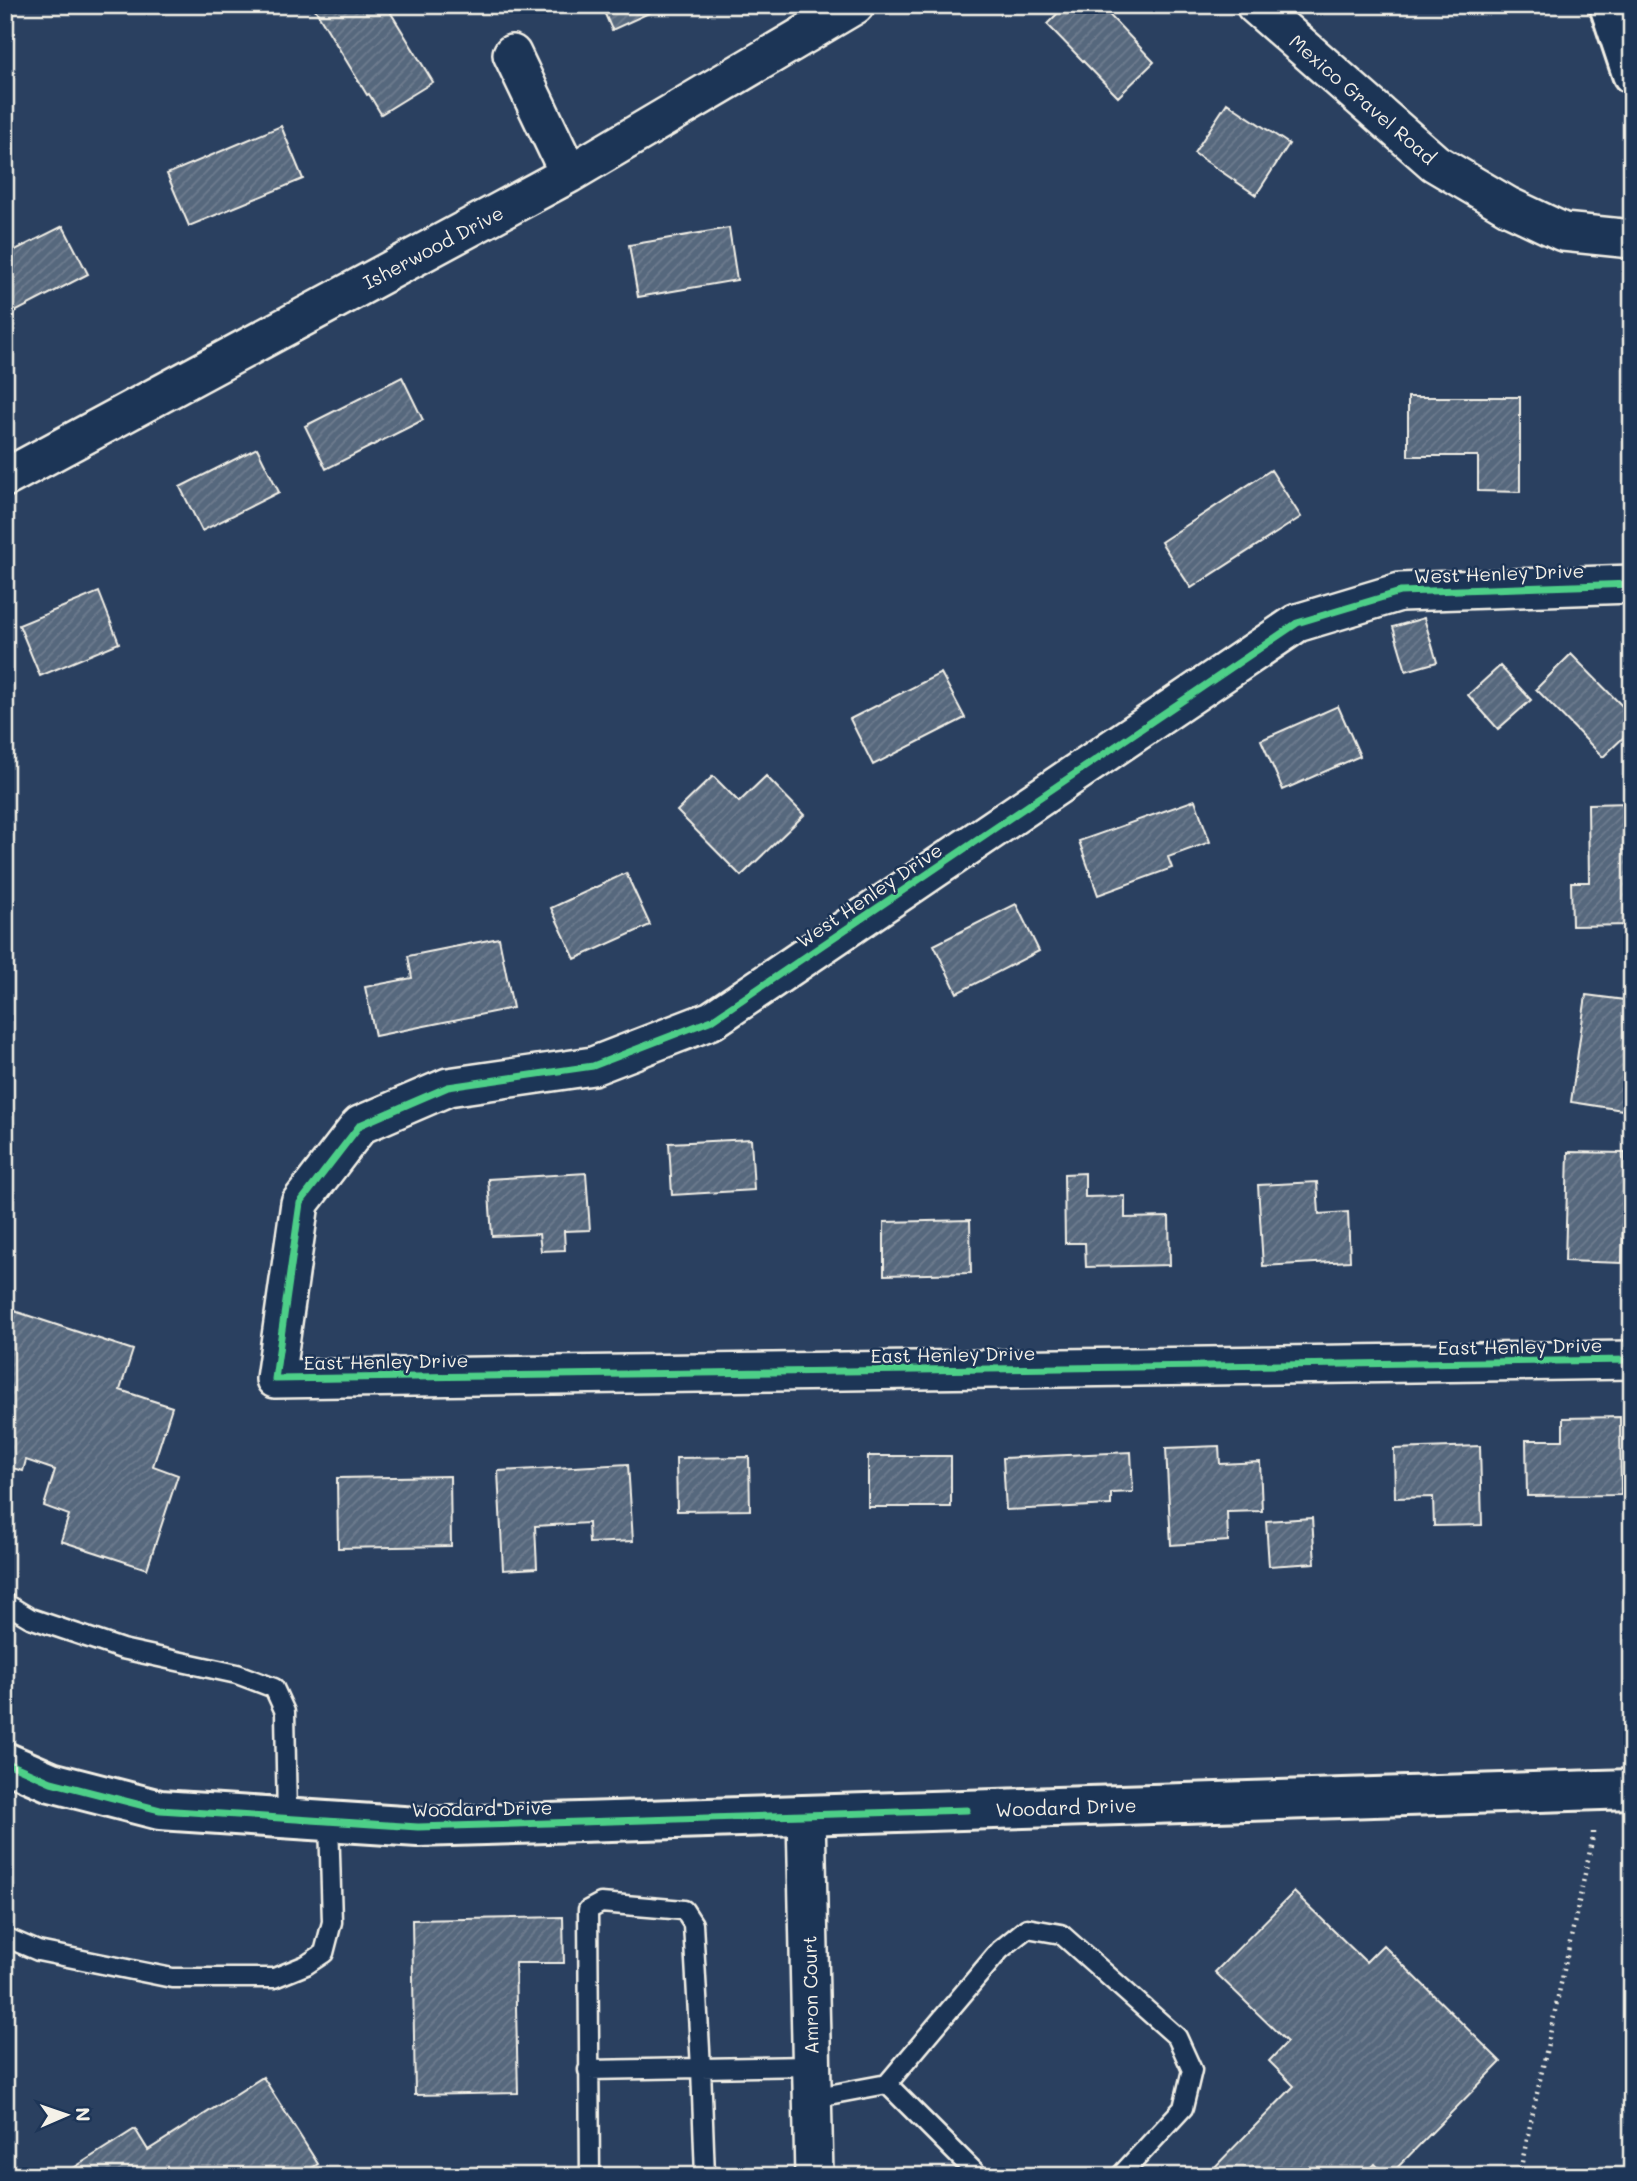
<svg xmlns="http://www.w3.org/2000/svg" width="1637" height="2181" viewBox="0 0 1637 2181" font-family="Mali,sans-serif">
  <defs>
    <pattern id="building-hatch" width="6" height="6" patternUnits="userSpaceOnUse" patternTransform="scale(1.75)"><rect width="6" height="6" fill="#56677d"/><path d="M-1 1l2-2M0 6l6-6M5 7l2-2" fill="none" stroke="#6f7d8f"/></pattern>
  </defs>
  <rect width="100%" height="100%" fill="#2a4060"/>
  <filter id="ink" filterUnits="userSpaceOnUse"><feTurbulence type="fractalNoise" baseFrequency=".0143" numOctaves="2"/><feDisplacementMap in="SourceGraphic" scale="14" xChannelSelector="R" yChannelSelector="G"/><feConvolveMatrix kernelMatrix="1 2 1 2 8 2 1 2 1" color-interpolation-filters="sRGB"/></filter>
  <g filter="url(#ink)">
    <path fill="url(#building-hatch)" stroke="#f4f1e8" stroke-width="2" d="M321,5H386L433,82L381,114L369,94L367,95L315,9Z
      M601,5H661L662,7L612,30Z
      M1066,5H1100L1154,62L1118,97L1047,24Z
      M1227,103L1289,144L1256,195L1194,153Z
      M281,126L303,179L189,226L167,174Z
      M63,226L88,274L13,313L5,298V255Z
      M729,228L737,280L638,297L629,245Z
      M402,377L423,420L326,469L305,426Z
      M1408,397H1520V492L1478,491V456H1408Z
      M257,448L279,492L202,531L180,487Z
      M1271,470L1301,517L1191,588L1161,542Z
      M99,592L119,643L40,676L19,625Z
      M1424,618L1437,662L1406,671L1393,627Z
      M1571,654L1632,716V729L1603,757L1536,689Z
      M1500,666L1531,700L1498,729L1468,695Z
      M941,673L965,718L873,765L850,719Z
      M1338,706L1360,756L1283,790L1261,740Z
      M713,776L739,802L766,776L804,815L741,876L677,811Z
      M1195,800L1210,842L1168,857L1172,868L1098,895L1079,841Z
      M1632,803V925L1572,926L1571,882H1589L1588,804Z
      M626,873L650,925L575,959L551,908Z
      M1016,904L1039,951L957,993L934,945Z
      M499,938L513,1008L375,1036L365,987L412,978L408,956Z
      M1586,995L1632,1001V1049L1623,1110L1571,1102Z
      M751,1139L754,1190L672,1195L669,1143Z
      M1568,1152L1625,1153L1622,1263L1565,1261Z
      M586,1173L590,1230L564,1231L565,1250L541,1251L539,1234L492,1236L488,1179Z
      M1085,1173V1197L1125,1196V1218L1169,1217L1170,1265L1086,1267L1085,1243H1065L1064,1174Z
      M1317,1182L1319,1214L1348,1212L1350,1261L1263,1266L1258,1185Z
      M970,1220L971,1273L884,1275V1222Z
      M5,1308L133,1350L120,1390L172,1407L153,1466L178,1475L147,1569L61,1541L69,1515L44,1506L55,1470L26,1460L23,1471L5,1466Z
      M1620,1417L1621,1495L1527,1496L1526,1440H1563V1418Z
      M1219,1446L1220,1464L1260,1462L1262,1511L1227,1512L1228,1541L1171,1545L1166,1448Z
      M1480,1446L1482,1525L1434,1526L1433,1497L1395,1498L1394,1449Z
      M1131,1452L1133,1492L1111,1493V1505L1006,1510L1003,1458Z
      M868,1456H951V1507H868Z
      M749,1457L750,1510L677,1511L676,1458Z
      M628,1464L633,1541L589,1543L588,1523L535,1526L537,1568L503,1570L498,1471Z
      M450,1476L451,1546L338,1548L337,1478Z
      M1312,1518L1315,1563L1269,1566L1266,1521Z
      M1294,1892L1366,1962L1383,1945L1501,2062L1389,2176H1386L1375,2164L1363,2176H1206L1294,2086L1269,2061L1287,2042L1215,1972Z
      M563,1917L564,1963H515L518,2093L415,2095L412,1920Z
      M263,2077L318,2164L299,2176H61L135,2129L148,2150Z"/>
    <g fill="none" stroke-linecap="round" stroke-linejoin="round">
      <defs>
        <path id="lane" d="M5,1603L30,1618L122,1649L237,1674L274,1688L285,1712L287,1818
          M5,1937L38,1951L172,1978H274L306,1965L324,1953L332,1922L329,1821
          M588,2070L701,2068L693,1924L684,1910L601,1903L588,1910L590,2176
          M887,2084L1000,1950L1027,1928L1061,1934L1177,2037L1192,2070L1183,2108L1120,2176
          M812,2098L887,2084L979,2176
          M705,2176L701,2068L811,2066"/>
        <path id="street" d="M1255,5L1435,163L1508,206L1563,232L1632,239
          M512,54L569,174
          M5,478L569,174L855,5
          M1632,584L1400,592L1297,623L712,1020L593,1066L448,1087L360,1125L300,1203L275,1379L1632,1360
          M806,1815L814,2176"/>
        <path id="secondary" d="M1609,5L1632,74
          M5,1762L51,1782L160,1810L418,1827L1632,1789"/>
      </defs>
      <use href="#lane" stroke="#f4f1e8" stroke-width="23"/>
      <use href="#street" stroke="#f4f1e8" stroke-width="42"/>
      <use href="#secondary" stroke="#f4f1e8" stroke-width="44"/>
      <path stroke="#f4f1e8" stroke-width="4.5" stroke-dasharray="2 5" stroke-linecap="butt" d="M1519,2176L1593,1837V1828"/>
      <use href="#lane" stroke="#1d3557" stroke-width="18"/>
      <use href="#street" stroke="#1d3557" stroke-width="37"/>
      <use href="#secondary" stroke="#1d3557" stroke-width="38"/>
      <defs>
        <path id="cycleway" d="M1632,584L1400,592L1297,623L712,1020L593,1066L448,1087L360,1125L300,1203L275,1379L1632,1360
          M5,1762L51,1782L160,1810L418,1827L967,1810"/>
      </defs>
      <use href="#cycleway" stroke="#1d3557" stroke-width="11"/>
      <use href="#cycleway" stroke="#4dcf88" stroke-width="7"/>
    </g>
  </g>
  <g text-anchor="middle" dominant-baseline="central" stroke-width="5" stroke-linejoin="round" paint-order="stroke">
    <g font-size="19" fill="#f4f1e8" stroke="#1d3557">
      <text transform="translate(1363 99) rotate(41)">Mexico Gravel Road</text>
      <text transform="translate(433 247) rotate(-28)">Isherwood Drive</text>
      <text transform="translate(1499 573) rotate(-2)">West Henley Drive</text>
      <text transform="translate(869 895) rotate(-34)">West Henley Drive</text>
      <text transform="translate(1520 1346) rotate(-1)">East Henley Drive</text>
      <text transform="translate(953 1354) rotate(-1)">East Henley Drive</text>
      <text transform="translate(386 1361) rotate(-1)">East Henley Drive</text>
      <text transform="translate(1066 1807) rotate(-2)">Woodard Drive</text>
      <text transform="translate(482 1808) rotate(-1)">Woodard Drive</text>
      <text transform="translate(810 1995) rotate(-91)">Amron Court</text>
    </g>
  </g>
  <rect width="1637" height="2181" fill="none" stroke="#1d3557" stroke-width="28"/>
  <rect x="14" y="14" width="1609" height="2153" fill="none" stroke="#f4f1e8" stroke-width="2.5" filter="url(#ink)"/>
  <g transform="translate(66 2115) rotate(88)" stroke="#1d3557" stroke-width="5" paint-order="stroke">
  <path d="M0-5L12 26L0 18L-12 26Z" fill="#f4f1e8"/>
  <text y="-10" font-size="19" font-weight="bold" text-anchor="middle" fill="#f4f1e8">N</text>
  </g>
</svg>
